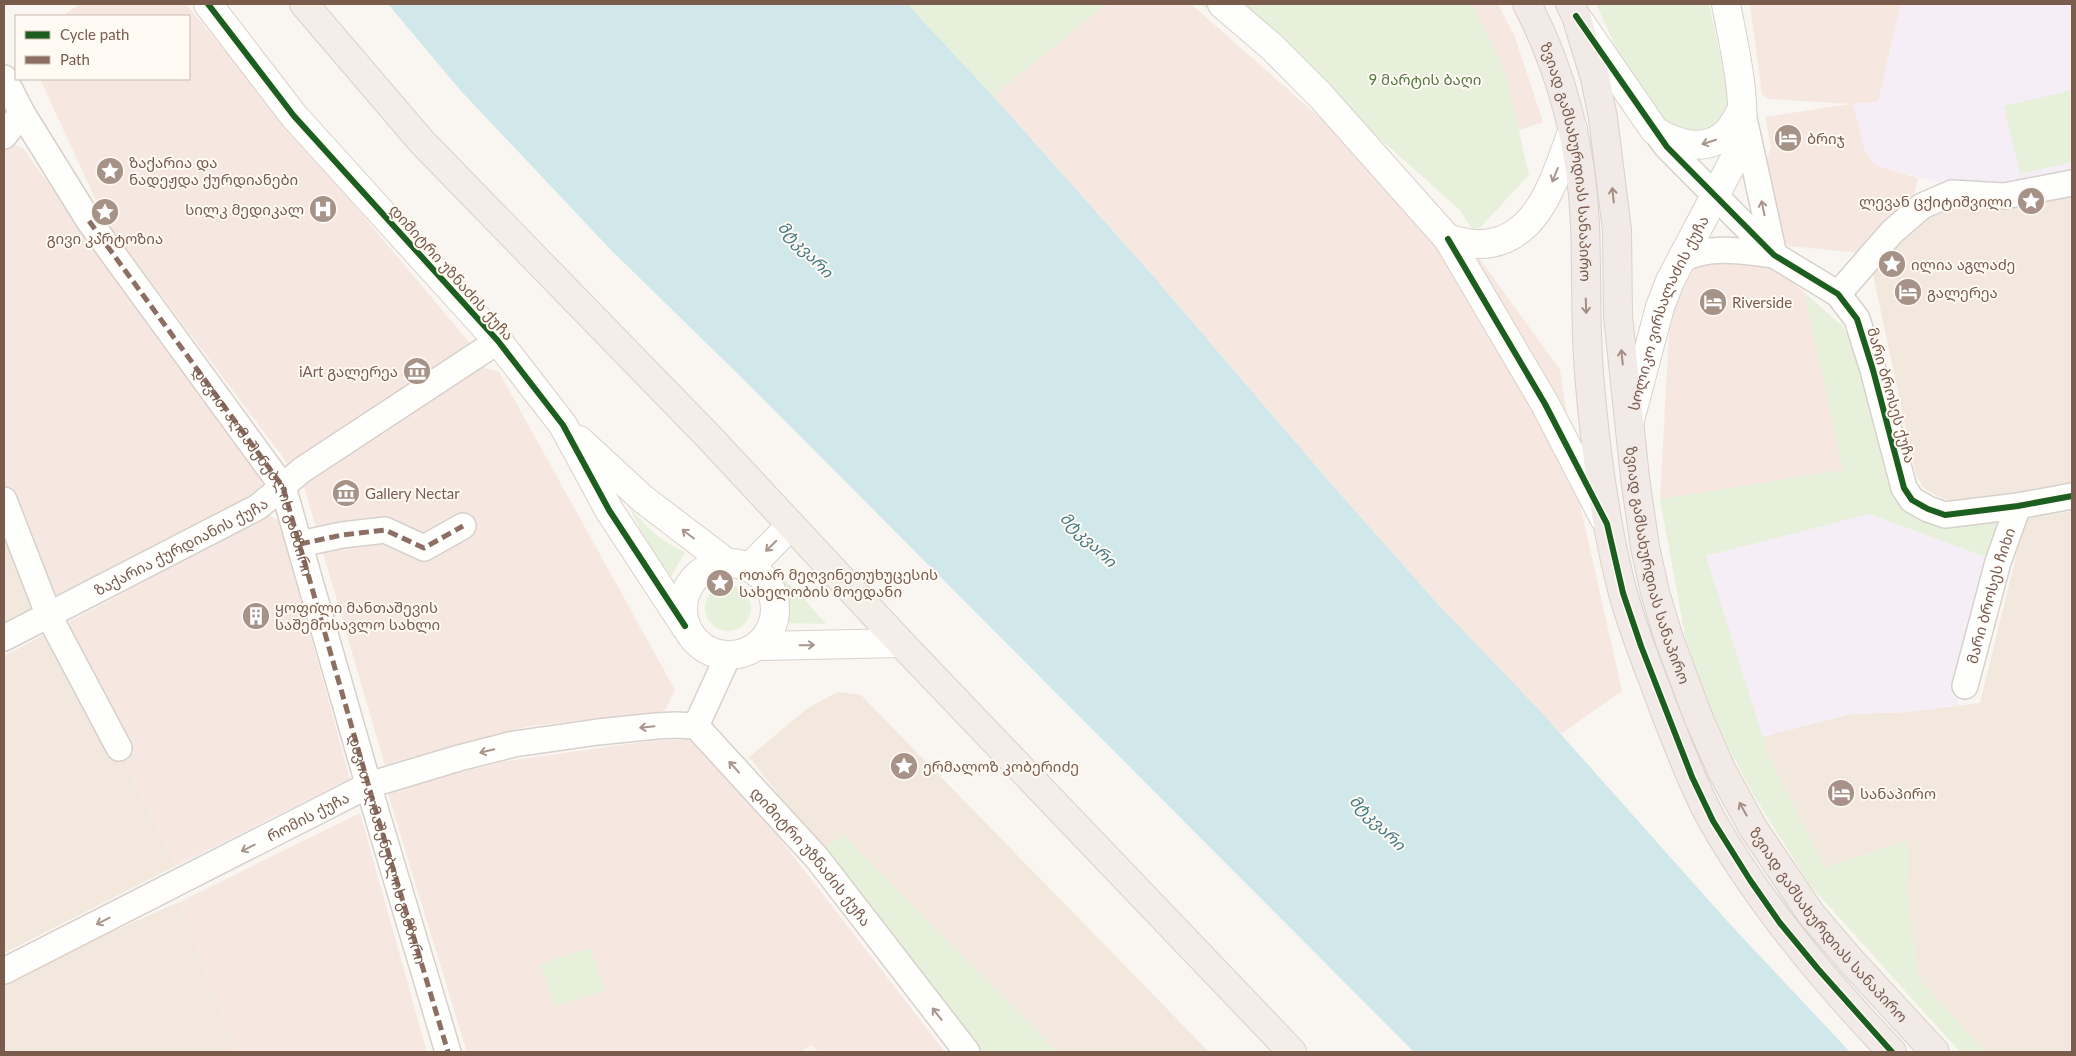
<svg xmlns="http://www.w3.org/2000/svg" width="2076" height="1056" viewBox="0 0 2076 1056" font-family="Lato,'Noto Sans Georgian',sans-serif">
  <rect width="100%" height="100%" fill="#f9f5f0"/>
  <path fill="#f2e8de" d="M2072,186V484L2023,493L1955,502L1939,497L1924,488L1916,476L1871,265L1926,208Z
    M4,483L51,600L4,624Z
    M2072,511V1052H1985L1918,977L1907,892L1908,841L1825,867L1769,757L1762,737L1851,714L1909,712L1980,703L2025,519Z
    M59,627L176,866L4,953V656Z
    M838,692L861,695L1209,1052H1057L843,835L822,850L749,757L808,708Z
    M179,902L237,1052H4V984L107,934Z"/>
  <path fill="#f6e8e1" d="M80,4H186L473,347L291,468L106,222L40,79H189V16H62Z
    M1107,4H1191L1480,259L1560,370L1581,509L1622,691L1561,734L1437,603L1334,487L1154,277L993,96Z
    M1432,4H1498L1515,37L1543,122L1501,137Z
    M1750,4H1901L1878,102L1853,104L1875,165L1918,178L1913,198L1870,254L1789,246L1775,235L1766,160L1771,148L1765,117L1850,104L1769,99L1762,95Z
    M11,143L23,148L262,480V488L255,498L51,600L4,483V150Z
    M1691,262L1775,267L1804,292L1843,470L1660,499L1671,295Z
    M478,366L499,372L675,690L664,712L530,726L385,766L302,480Z
    M269,515L279,521L350,779L176,866L59,627Z
    M688,739L709,747L945,1052H818L812,1045L800,1052H467L387,791L506,761L650,741Z
    M360,813L427,1052H237L179,902Z"/>
  <path fill="#f6eef6" d="M1901,4H2072V174L1978,188L1948,185L1875,165L1865,151L1853,104L1878,102Z
    M1869,514L1986,557L1955,681L1959,705L1909,712L1851,714L1762,737L1706,556Z"/>
  <path fill="#e7f0db" d="M907,4H1107L993,96Z
    M1200,4H1472L1506,74L1529,175L1475,233L1459,209L1351,113Z
    M1596,4H1709L1731,104L1713,130L1690,132L1647,114Z
    M2072,90V162L2020,174L2004,106Z
    M1804,292L1841,325L1858,348L1914,506L2002,517L1986,557L1869,514L1706,556L1769,757L1825,867L1908,841L1907,892L1918,977L1985,1052H1960L1810,885L1753,794L1714,720L1686,641L1660,499L1843,470Z
    M630,508C649,529 658,540 685,552L671,577L644,538Z
    M782,578L796,590L826,624L788,623L787,604Z
    M705 608a23 23 0 1 1 46 0a23 23 0 1 1-46 0Z
    M843,835L1057,1052H982L822,850Z
    M590,948L605,990L555,1007L540,964Z"/>
  <path fill="#d0e8ea" d="M388,4H907L993,96L1154,277L1334,487L1437,603L1542,713L1728,922L1850,1052H1414L742,378L610,249L461,91Z"/>
  <g fill="none" stroke-linecap="round" stroke-linejoin="round">
    <defs>
      <g id="street">
        <path id="s1" d="M4,78L22,113L89,221L283,487L375,808L448,1052"/>
        <path d="M1744,118L1774,255"/>
        <path d="M1655,131L1667,147L1774,255L1838,294L1857,319L1873,370L1904,488L1912,500L1928,509L1945,515L2018,506L2072,496"/>
        <path d="M4,136L22,113"/>
        <path d="M1682,259C1713,245 1741,251 1774,255"/>
        <path d="M1838,294L1892,232L1922,206L1952,193L2004,196L2072,183"/>
        <path d="M4,500L49,616L119,748"/>
        <path d="M300,544L342,535L385,530L424,548L463,526"/>
        <path id="s2" d="M4,638L258,507L302,470L498,341"/>
        <path id="s3" d="M1965,686L1998,562L2018,506"/>
        <path id="s4" d="M696,726L817,858L967,1052"/>
        <path d="M696,726L728,656"/>
        <path id="s5" d="M4,971L369,785L459,758L514,744L598,732L656,726L676,725L696,726"/>
      </g>
      <g id="secondary">
        <path d="M208,4L294,116L498,341L563,425L609,510L685,626"/>
        <path d="M1222,4L1271,46L1320,95L1448,239L1545,404L1604,518"/>
        <path d="M1580,22L1655,131C1678,145 1710,154 1730,129C1735,123 1738,116 1742,109"/>
        <path d="M1448,239C1459,241 1471,245 1482,244C1540,241 1556,174 1573,129"/>
        <path id="s6" d="M1630,420L1660,307L1670,281L1737,154C1751,111 1734,48 1726,4"/>
        <path d="M579,440L643,499L727,563"/>
        <circle cx="729" cy="609" r="46"/>
        <path d="M750,567L791,525"/>
        <path d="M758,646L901,643"/>
      </g>
      <path id="primary" d="M304,4L422,142L708,436L901,643L1292,1052"/>
      <g id="highway">
        <path id="s7" d="M1527,4C1562,71 1582,148 1585,224C1587,273 1585,323 1589,373C1595,446 1604,522 1623,593C1634,634 1651,673 1665,712C1680,749 1694,788 1713,822C1761,906 1825,982 1892,1052"/>
        <path id="s8" d="M1570,4L1576,16L1595,78L1603,118L1617,230L1618,316L1635,478L1645,547L1655,592L1669,639L1699,719L1722,771L1753,828L1811,914L1853,963L1935,1052"/>
      </g>
    </defs>
    <use href="#street" stroke="#d7d1cb" stroke-width="28"/>
    <use href="#secondary" stroke="#d9d2cb" stroke-width="30"/>
    <use href="#primary" stroke="#dad1cc" stroke-width="30"/>
    <use href="#highway" stroke="#dad1cc" stroke-width="30"/>
    <use href="#street" stroke="#fefefd" stroke-width="25"/>
    <use href="#secondary" stroke="#fefefd" stroke-width="28"/>
    <use href="#primary" stroke="#f3eee8" stroke-width="28"/>
    <use href="#highway" stroke="#f2eae7" stroke-width="28"/>
    <path stroke="#8d6e63" stroke-width="5" stroke-dasharray="10 5" stroke-linecap="butt" d="M89,221L283,487L375,808L448,1052
      M300,544L342,535L385,530L424,548L463,526"/>
    <defs>
      <path id="cycleway" d="M208,4L294,116L498,341L563,425L609,510L685,626
        M1576,16L1667,147L1774,255L1838,294L1857,319L1873,370L1904,488L1912,500L1928,509L1945,515L2018,506L2072,496
        M1448,239L1545,404L1607,524L1623,593L1641,646L1692,777L1713,821L1750,880L1780,923L1818,969L1892,1052"/>
    </defs>
    <use href="#cycleway" stroke="#fffaf3" stroke-width="9"/>
    <use href="#cycleway" stroke="#1b5e20" stroke-width="6"/>
  </g>
  <defs><path id="oneway-shaft" d="M-6 0H5M1.5-3L5.5 0L1.5 3" fill="none" stroke-width="1.6" stroke-linecap="round" stroke-linejoin="round" transform="scale(1.25)"/></defs>
  <g stroke="#a8958b">
    <use href="#oneway-shaft" transform="translate(1709 142) rotate(162)"/>
    <use href="#oneway-shaft" transform="translate(1555 175) rotate(112)"/>
    <use href="#oneway-shaft" transform="translate(1763 208) rotate(-102)"/>
    <use href="#oneway-shaft" transform="translate(688 534) rotate(-143)"/>
    <use href="#oneway-shaft" transform="translate(771 546) rotate(135)"/>
    <use href="#oneway-shaft" transform="translate(807 645) rotate(-1)"/>
    <use href="#oneway-shaft" transform="translate(647 727) rotate(174)"/>
    <use href="#oneway-shaft" transform="translate(487 751) rotate(166)"/>
    <use href="#oneway-shaft" transform="translate(734 767) rotate(-132)"/>
    <use href="#oneway-shaft" transform="translate(248 848) rotate(153)"/>
    <use href="#oneway-shaft" transform="translate(103 921) rotate(153)"/>
    <use href="#oneway-shaft" transform="translate(937 1014) rotate(-128)"/>
  </g>
  <g stroke="#a48e83">
    <use href="#oneway-shaft" transform="translate(1613 195) rotate(-96)"/>
    <use href="#oneway-shaft" transform="translate(1586 306) rotate(88)"/>
    <use href="#oneway-shaft" transform="translate(1622 357) rotate(-96)"/>
    <use href="#oneway-shaft" transform="translate(1743 809) rotate(-119)"/>
  </g>
  <defs>
    <symbol id="hotel-disc" viewBox="-11 -11 22 22"><circle r="9.5" fill="#a69286" stroke="#fffaf3"/><path d="M-6-4.5h1.5V1H6V5H4.5V3h-9V5H-6ZM-4 0a1.8 1.8 0 1 1 3.6 0ZM.5 0V-2.5h3Q6-2.5 6 0Z" fill="#fff"/></symbol>
    <symbol id="sight-disc" viewBox="-11 -11 22 22"><circle r="9.5" fill="#a69286" stroke="#fffaf3"/><path d="M0-6L1.8-2.2L6-1.7L2.9 1.2L3.7 5.4L0 3.3L-3.7 5.4L-2.9 1.2L-6-1.7L-1.8-2.2Z" fill="#fff"/></symbol>
    <symbol id="hospital-disc" viewBox="-11 -11 22 22"><circle r="9.5" fill="#a69286" stroke="#fffaf3"/><path d="M-5-5h3v3.5h4V-5h3V5h-3V1.5h-4V5h-3Z" fill="#fff"/></symbol>
    <symbol id="museum-disc" viewBox="-11 -11 22 22"><circle r="9.5" fill="#a69286" stroke="#fffaf3"/><path d="M0-6L6-3V-2H-6V-3ZM-5-1h2V3h-2ZM-1-1h2V3h-2ZM3-1h2V3H3ZM-6 4H6V6H-6Z" fill="#fff"/></symbol>
    <symbol id="building-disc" viewBox="-11 -11 22 22"><circle r="9.5" fill="#a69286" stroke="#fffaf3"/><path d="M-4-6H4V6H1V3H-1V6H-4ZM-2.5-4.3h1.7v1.8h-1.7ZM.8-4.3h1.7v1.8H.8ZM-2.5-1h1.7V.8h-1.7ZM.8-1h1.7V.8H.8Z" fill="#fff"/></symbol>
  </defs>
  <g fill-rule="evenodd">
    <use href="#hotel-disc" x="1772" y="122" width="32" height="32"/>
    <use href="#sight-disc" x="94" y="155" width="32" height="32"/>
    <use href="#sight-disc" x="2015" y="185" width="32" height="32"/>
    <use href="#hospital-disc" x="307" y="193" width="32" height="32"/>
    <use href="#sight-disc" x="89" y="196" width="32" height="32"/>
    <use href="#sight-disc" x="1876" y="248" width="32" height="32"/>
    <use href="#hotel-disc" x="1892" y="276" width="32" height="32"/>
    <use href="#hotel-disc" x="1697" y="286" width="32" height="32"/>
    <use href="#museum-disc" x="401" y="355" width="32" height="32"/>
    <use href="#museum-disc" x="330" y="477" width="32" height="32"/>
    <use href="#sight-disc" x="704" y="567" width="32" height="32"/>
    <use href="#building-disc" x="240" y="600" width="32" height="32"/>
    <use href="#sight-disc" x="888" y="750" width="32" height="32"/>
    <use href="#hotel-disc" x="1825" y="777" width="32" height="32"/>
  </g>
  <g text-anchor="middle" dominant-baseline="central" stroke-width="4" stroke-linejoin="round" paint-order="stroke">
    <g font-size="15" fill="#537a41" stroke="#fffaf3">
      <text x="1425" y="79">9 მარტის ბაღი</text>
    </g>
    <g font-size="15" fill="#7a5c4d" stroke="#fffaf3" text-anchor="start">
      <text x="1807" y="138">ბრიჯ</text>
      <text x="129" y="162">ზაქარია და<tspan x="129" dy="17">ნადეჟდა ქურდიანები</tspan></text>
      <text x="2012" y="201" text-anchor="end">ლევან ცქიტიშვილი</text>
      <text x="304" y="209" text-anchor="end">სილკ მედიკალ</text>
      <text x="105" y="238" text-anchor="middle">გივი კარტოზია</text>
      <text x="1911" y="264">ილია აგლაძე</text>
      <text x="1927" y="292">გალერეა</text>
      <text x="1732" y="302">Riverside</text>
      <text x="398" y="371" text-anchor="end">iArt გალერეა</text>
      <text x="365" y="493">Gallery Nectar</text>
      <text x="739" y="574">ოთარ მეღვინეთუხუცესის<tspan x="739" dy="17">სახელობის მოედანი</tspan></text>
      <text x="275" y="607">ყოფილი მანთაშევის<tspan x="275" dy="17">საშემოსავლო სახლი</tspan></text>
      <text x="923" y="766">ერმალოზ კობერიძე</text>
      <text x="1860" y="793">სანაპირო</text>
    </g>
    <g font-size="15" fill="#7a5c4d" stroke="#fffaf3">
      <text stroke="none"><textPath href="#s7" startOffset="165">ზვიად გამსახურდიას სანაპირო</textPath></text>
      <text transform="translate(452 272) rotate(48)">დიმიტრი უზნაძის ქუჩა</text>
      <text stroke="none"><textPath href="#s6" startOffset="114">სოლიკო ვირსალაძის ქუჩა</textPath></text>
      <text transform="translate(1892 395) rotate(74)">მარი ბროსეს ქუჩა</text>
      <text stroke="none"><textPath href="#s1" startOffset="468">დავით აღმაშენებლის გამზირი</textPath></text>
      <text stroke="none"><textPath href="#s2" startOffset="199">ზაქარია ქურდიანის ქუჩა</textPath></text>
      <text stroke="none"><textPath href="#s8" startOffset="571">ზვიად გამსახურდიას სანაპირო</textPath></text>
      <text stroke="none"><textPath href="#s3" startOffset="94">მარი ბროსეს ჩიხი</textPath></text>
      <text stroke="none"><textPath href="#s5" startOffset="341">რომის ქუჩა</textPath></text>
      <text stroke="none"><textPath href="#s1" startOffset="872">დავით აღმაშენებლის გამზირი</textPath></text>
      <text stroke="none"><textPath href="#s4" startOffset="174">დიმიტრი უზნაძის ქუჩა</textPath></text>
      <text stroke="none"><textPath href="#s8" startOffset="976">ზვიად გამსახურდიას სანაპირო</textPath></text>
    </g>
    <g font-size="16" font-style="italic" fill="#437c86" stroke="#fffaf3">
      <text transform="translate(806 249) rotate(46)">მტკვარი</text>
      <text transform="translate(1089 539) rotate(44)">მტკვარი</text>
      <text transform="translate(1378 822) rotate(45)">მტკვარი</text>
    </g>
  </g>
  <rect width="2076" height="1056" fill="none" stroke="#7a5c4d" stroke-width="10"/>
  <rect x="15" y="15" width="175" height="65" fill="#fffaf3" stroke="#cabbb1"/>
  <rect x="25" y="31" width="25" height="8" fill="#1b5e20" stroke="#cabbb1"/>
  <text x="60" y="40" font-size="15" fill="#7a5c4d">Cycle path</text>
  <rect x="25" y="56" width="25" height="8" fill="#8d6e63" stroke="#cabbb1"/>
  <text x="60" y="65" font-size="15" fill="#7a5c4d">Path</text>
</svg>
